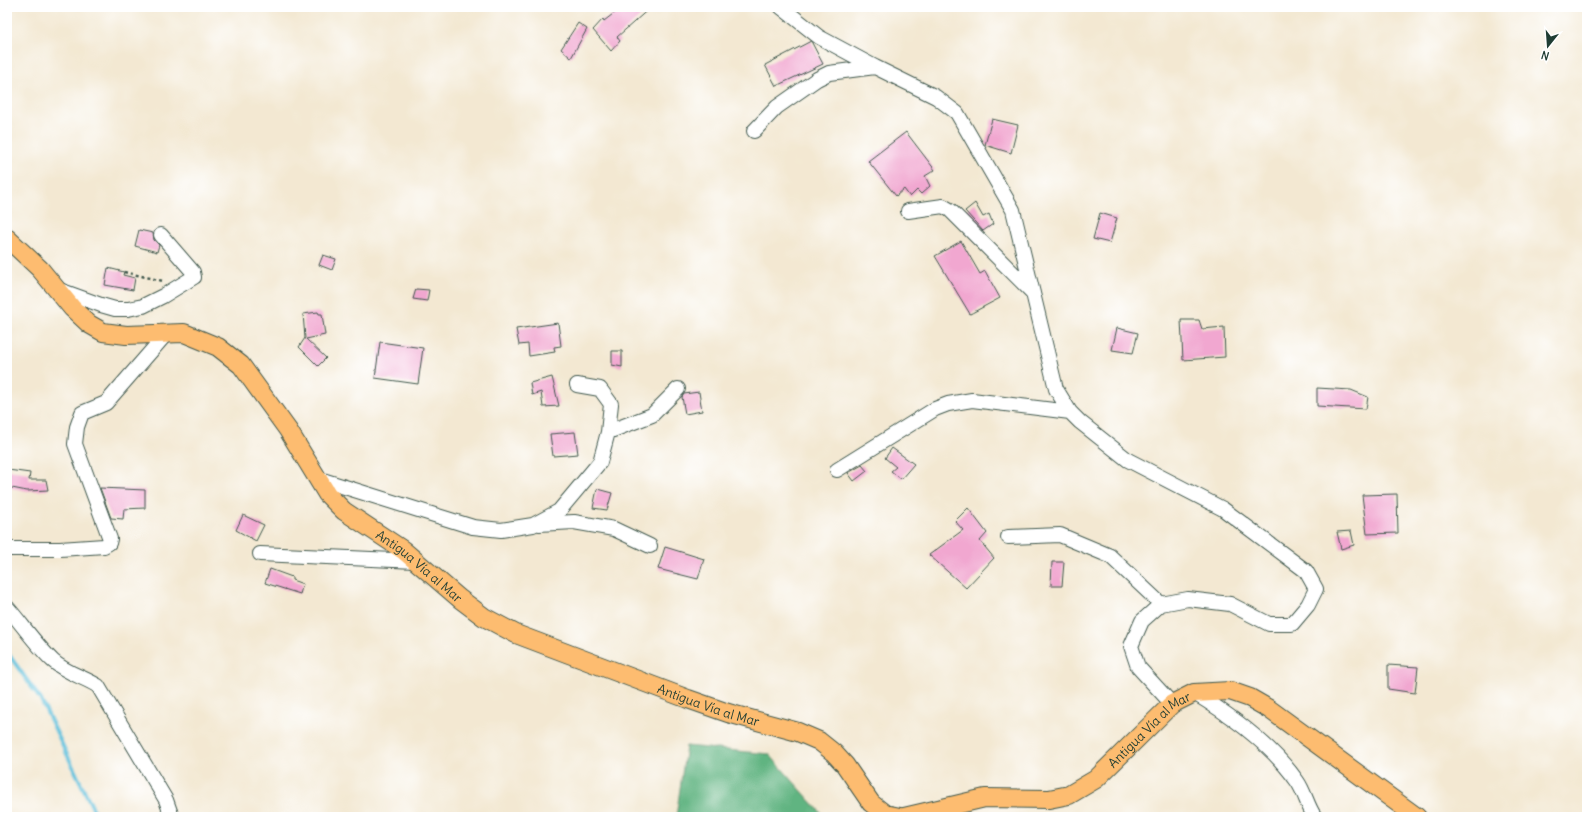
<svg xmlns="http://www.w3.org/2000/svg" width="1594" height="824" viewBox="0 0 1594 824" font-family="Delius,sans-serif">
  <rect width="100%" height="100%" fill="#fff"/>
  <filter id="ink" filterUnits="userSpaceOnUse"><feTurbulence type="fractalNoise" baseFrequency=".025" numOctaves="2"/><feDisplacementMap in="SourceGraphic" scale="8" xChannelSelector="R" yChannelSelector="G"/><feConvolveMatrix kernelMatrix="1 2 1 2 8 2 1 2 1" color-interpolation-filters="sRGB"/></filter>
  <filter id="wash" filterUnits="userSpaceOnUse"><feTurbulence type="fractalNoise" baseFrequency=".012" numOctaves="4" result="noise"/><feDisplacementMap in="SourceGraphic" scale="16" xChannelSelector="R" yChannelSelector="G"/><feGaussianBlur stdDeviation="0.9" result="paint"/><feColorMatrix in="noise" values="0 0 0 0 0 0 0 0 0 0 0 0 0 0 0 0 0 1.4 0 .05"/><feComposite in="paint" operator="in"/></filter>
  <g filter="url(#wash)">
    <rect width="100%" height="100%" fill="#f3e8d2"/>
    <path fill="#61b481" stroke="#40785a" d="M686,746L769,754L825,817H676Z"/>
    <g fill="none" stroke-linecap="round" stroke-linejoin="round">
      <path stroke="#5abed9" stroke-width="4" d="M7,652L41,700L97,817"/>
    </g>
    <g id="blocks">
      <path fill="#f1a7d0" d="M622,7H651L617,37L620,41L611,51L593,30L603,19L604,21Z
        M578,23L587,29L571,58L561,49Z
        M811,41L823,64L776,86L765,65Z
        M992,119L1018,125L1011,153L985,145Z
        M906,132L935,170L925,176L930,186L921,194L917,190L910,197L904,189L896,196L868,161Z
        M975,203L983,217L989,214L993,224L983,231L965,211Z
        M1100,213L1117,218L1110,243L1093,239Z
        M139,230L153,233L154,240L159,245L157,252L135,246Z
        M961,241L980,274L985,271L1000,298L970,314L935,256Z
        M323,255L336,259L332,270L319,265Z
        M108,268L124,272L123,275L135,278L133,290L105,285Z
        M416,289L429,290L427,301L413,299Z
        M318,312L319,314H322L325,335L306,339L326,358L318,366L299,347L305,338L303,314Z
        M1181,320H1199L1202,329L1224,327L1225,357L1183,360Z
        M558,323L561,346L554,347L555,352L529,356L528,344L519,345L516,329Z
        M1117,328L1138,333L1133,353L1112,350Z
        M380,342L423,348L418,384L375,378Z
        M612,351H622V367L612,365Z
        M552,377L559,406L543,407L541,392L532,395L530,383Z
        M1317,388L1351,390L1368,397L1366,409L1317,406Z
        M699,392L702,411L685,414L682,397L684,394Z
        M575,432L578,454L553,456L550,434Z
        M892,448L914,464L901,479L891,471L896,467L885,458Z
        M862,465L867,471L854,481L848,473Z
        M8,470L30,473L29,480H46L48,490L27,491L7,487Z
        M100,488L145,490V508L124,509L123,519L111,518Z
        M597,489L612,493L607,510L593,508Z
        M1397,494L1398,533L1367,534L1362,495Z
        M968,508L987,533L980,541L994,558L966,588L929,555L963,530L955,521Z
        M243,515L264,525L256,541L236,530Z
        M1351,531L1354,545L1341,549L1337,532Z
        M665,547L704,559L698,579L658,569Z
        M1052,562H1064L1062,586H1051Z
        M270,569L292,577V580L303,584L300,594L265,583Z
        M1388,665L1418,667L1415,693L1388,689Z"/>
    </g>
  </g>
  <g filter="url(#ink)">
    <use href="#blocks" fill-opacity="0" stroke="#3f574c" stroke-width="1"/>
    <g fill="none" stroke-linecap="round" stroke-linejoin="round">
      <defs>
        <path id="minor" d="M781,7L819,37L875,67L936,97L957,113L1013,210L1056,389L1070,412L1080,422L1128,460L1223,509L1306,571L1316,589L1308,605L1292,624H1269L1230,604L1188,599L1161,604L1142,621L1131,646L1138,667L1172,704
          M754,131L777,107L817,79L829,73L875,67
          M908,211L943,206L950,210L1033,293
          M57,289L101,305L115,309H128L143,306L163,296L194,277L193,272L161,235
          M608,432L652,415L678,389
          M837,470L935,409L948,404L972,400L1070,412
          M316,478L473,527L501,530L533,525L559,511L600,462L608,432L611,404L600,389L577,385
          M539,524L574,522L614,529L650,546
          M1008,537L1060,535L1110,556L1161,604
          M7,549H60L104,546L109,543L110,539L75,444L77,427L82,413L106,403L167,333
          M260,554L416,561
          M7,607C22,624 36,645 53,661C66,673 84,677 98,686L166,800L172,817
          M1194,693C1232,716 1271,744 1297,781C1305,792 1307,806 1315,817"/>
        <g id="major">
          <path id="s1" d="M7,238L40,269L72,308L89,324L103,332L126,335L184,333L218,347L241,365L288,430L327,494L344,511L403,550L460,599L484,617L516,634L688,699L728,713L798,732L819,741L834,753L845,765L871,803L885,814L900,817"/>
          <path id="s2" d="M904,817L985,798L1049,799L1069,795L1096,779L1172,704L1194,693L1230,691L1250,698L1269,709L1417,817"/>
        </g>
      </defs>
      <use href="#minor" stroke="#3f574c" stroke-width="16"/>
      <use href="#major" stroke="#3f574c" stroke-width="20"/>
      <path stroke="#3f574c" stroke-width="2.5" stroke-dasharray="3 3" stroke-linecap="butt" d="M124,272L163,281"/>
      <use href="#minor" stroke="#fff" stroke-width="14"/>
      <use href="#major" stroke="#fdbc6f" stroke-width="18"/>
    </g>
  </g>
  <g text-anchor="middle" dominant-baseline="central" stroke-width="3" stroke-linejoin="round" paint-order="stroke">
    <g font-size="13" fill="#1f3d34" stroke="#fff">
      <text stroke="none"><textPath href="#s1" startOffset="555">Antigua Vía al Mar</textPath></text>
      <text stroke="none"><textPath href="#s1" startOffset="879">Antigua Vía al Mar</textPath></text>
      <text stroke="none"><textPath href="#s2" startOffset="272">Antigua Vía al Mar</textPath></text>
    </g>
  </g>
  <rect width="1594" height="824" fill="none" stroke="#fff" stroke-width="24"/>
  <g transform="translate(1548 46) rotate(197)" stroke="#ffffff" stroke-width="3" paint-order="stroke">
  <path d="M0-3L7 15L0 10L-7 15Z" fill="#1f3d34"/>
  <text y="-6" font-size="11" font-weight="bold" text-anchor="middle" fill="#1f3d34">N</text>
  </g>
</svg>
